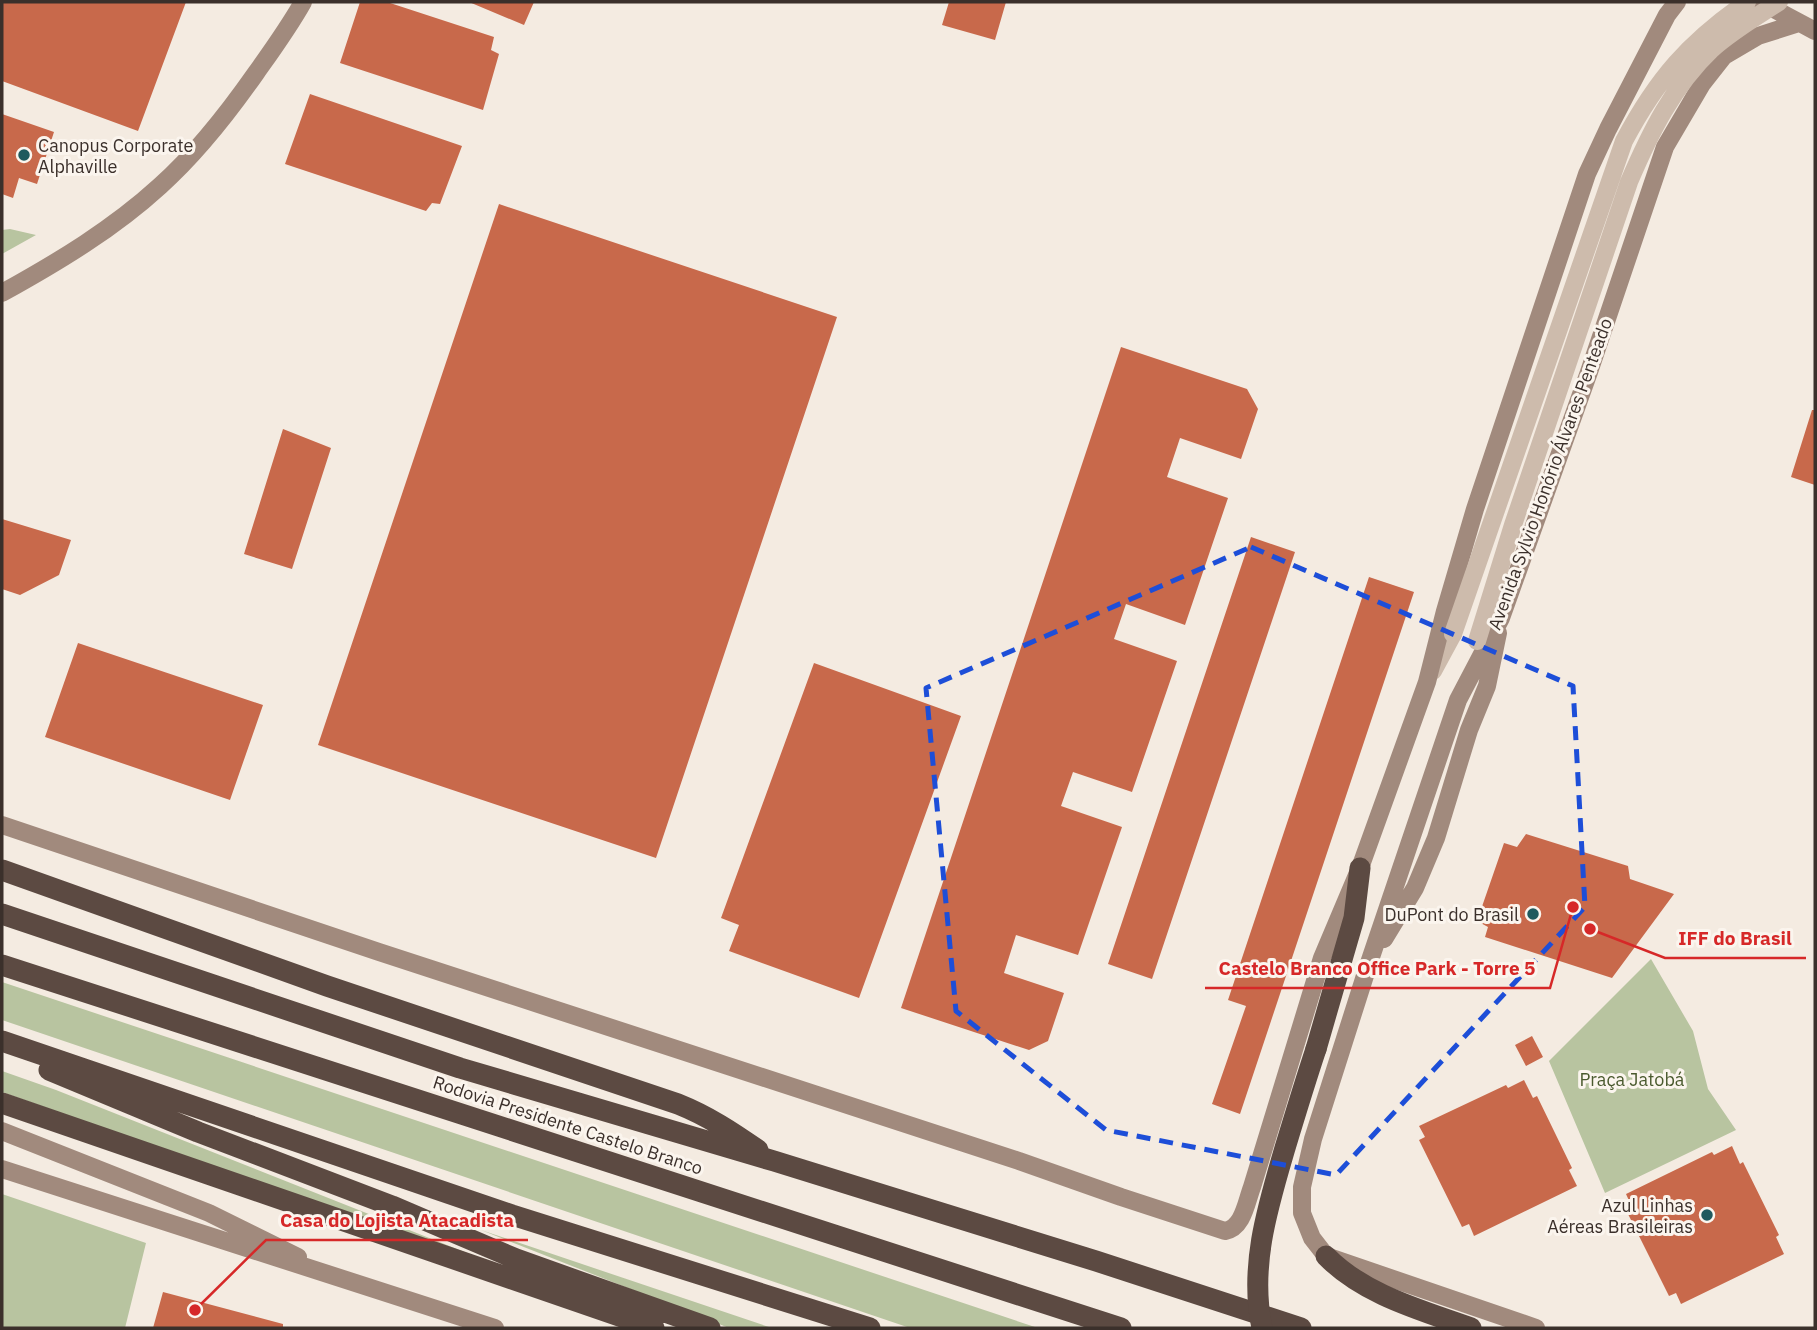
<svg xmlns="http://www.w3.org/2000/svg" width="1817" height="1330" viewBox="0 0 1817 1330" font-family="'IBM Plex Sans',sans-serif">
  <rect width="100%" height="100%" fill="#f4ebe1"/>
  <path fill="#b8c4a0" d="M10,229L36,235L2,254V230Z
    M1651,959L1693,1031L1708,1089L1736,1130L1605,1193L1549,1061Z
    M2,982L1038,1328H910L2,1020Z
    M2,1071L56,1090L573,1295L2,1092Z
    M2,1194L146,1243L125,1328H2Z
    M481,1230L772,1328H729Z"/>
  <path fill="#c8694b" d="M2,2H186L138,131L2,81Z
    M360,2H387L494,37L491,50L499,54L483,110L340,63Z
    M469,2H534L524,25Z
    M949,2H1006L995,40L942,25Z
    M310,94L462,146L440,204L432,203L426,211L285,164Z
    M2,114L54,132L37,184L19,178L13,198L2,194Z
    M499,204L837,317L656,858L318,745Z
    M1121,347L1247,389L1258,409L1241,459L1180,438L1167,477L1228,498L1185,625L1126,604L1114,639L1177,661L1132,792L1073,772L1061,806L1122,827L1078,955L1016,935L1004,973L1064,993L1048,1041L1029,1050L901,1008Z
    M1812,410H1815V485L1791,477Z
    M283,429L331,448L292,569L244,554Z
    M2,519L71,540L59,575L20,595L2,589Z
    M1251,537L1295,552L1152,979L1108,964Z
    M1369,577L1414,592L1240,1114L1212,1104L1246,1006L1228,1000Z
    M78,643L263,705L230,800L45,737Z
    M814,663L961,716L859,998L729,951L739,925L721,918Z
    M1526,834L1628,866L1630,879L1674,894L1612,978L1485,937L1488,927L1477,921L1504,843L1517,847Z
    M1532,1036L1543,1057L1526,1066L1515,1045Z
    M1524,1080L1533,1098L1537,1096L1572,1168L1569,1170L1577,1186L1474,1236L1469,1224L1462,1227L1419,1140L1425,1137L1419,1126L1506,1085L1508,1088Z
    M1732,1146L1740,1164L1743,1162L1779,1235L1776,1237L1784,1254L1681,1304L1676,1293L1669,1296L1625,1208L1631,1205L1626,1194L1712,1152L1714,1155Z
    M163,1292L283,1324V1328H153Z"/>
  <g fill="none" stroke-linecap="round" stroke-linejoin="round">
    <path stroke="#cdbbac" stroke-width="18" d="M1433,671L1453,634"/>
    <path stroke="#a18a7d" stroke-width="18" d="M1761,2L1815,31
      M2,293C58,262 113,229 160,186C197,153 228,113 256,73C273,49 289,27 303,2
      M2,825L379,952L1019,1161L1121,1197L1225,1231C1243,1228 1246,1203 1252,1187L1322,958L1360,868L1427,682L1445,611L1475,509L1587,174L1608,129L1667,15L1677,2
      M1384,939L1415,888L1436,838L1469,730L1487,686L1498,633
      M2,1131L209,1213L298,1257
      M2,1169L495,1328
      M1536,1328L1326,1256L1312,1238L1302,1213V1187L1313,1139L1369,963L1458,700L1501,618L1589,372L1665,147L1702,84L1724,56L1758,36L1799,23"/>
    <path stroke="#5c4a42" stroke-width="21" d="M2,870L327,986L678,1104C708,1116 732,1132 758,1150
      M2,914L460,1068L774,1161L1096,1261L1301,1328
      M2,965L1121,1328
      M2,1041L512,1215L870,1328
      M1316,1049L1354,918L1360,868
      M49,1070L198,1132L392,1206L516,1259L710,1328
      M2,1103L654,1328
      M1326,1256C1364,1295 1421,1310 1471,1328"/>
    <path stroke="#cdbbac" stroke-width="18" d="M1453,634L1624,141C1657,79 1689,42 1747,2
      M1477,641L1513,525L1629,182C1650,133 1673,86 1712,49C1732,31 1756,17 1779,2"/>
    <path stroke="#5c4a42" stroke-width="21" d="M1262,1328C1249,1266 1268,1206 1285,1148C1295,1115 1305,1082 1316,1049"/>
  </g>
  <path fill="none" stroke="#1d4ed8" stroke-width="5" stroke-dasharray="14 9" stroke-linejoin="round" d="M1251,547L1573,686L1585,907L1336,1175L1106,1130L956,1011L926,688Z"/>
  <g fill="#1f5a5e" stroke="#fbf5ee" stroke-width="2.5">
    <circle cx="24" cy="155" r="7"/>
    <circle cx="1533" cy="914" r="7"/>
    <circle cx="1707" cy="1215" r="7"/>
  </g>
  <g text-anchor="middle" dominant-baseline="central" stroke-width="6" stroke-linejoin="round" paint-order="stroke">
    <g font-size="18" fill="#3b302b" stroke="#fbf5ee" text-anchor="end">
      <text x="38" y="145" text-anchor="start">Canopus Corporate<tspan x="38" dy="21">Alphaville</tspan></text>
      <text x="1519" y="914">DuPont do Brasil</text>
      <text x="1693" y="1205">Azul Linhas<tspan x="1693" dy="21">Aéreas Brasileiras</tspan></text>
    </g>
    <g font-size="18" fill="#3b302b" stroke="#fbf5ee">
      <text transform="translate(1550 474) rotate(-70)">Avenida Sylvio Honório Álvares Penteado</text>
      <text transform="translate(568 1125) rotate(18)">Rodovia Presidente Castelo Branco</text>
    </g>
    <g font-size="18" fill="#4a5a2e" stroke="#fbf5ee">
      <text x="1632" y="1079">Praça Jatobá</text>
    </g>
  </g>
  <path fill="none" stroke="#d62828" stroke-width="2.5" d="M1590 929L1665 958H1806M1573 907L1550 988H1205M195 1310L266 1240H528"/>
  <g fill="#d62828" stroke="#fbf5ee" stroke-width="2.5">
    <circle cx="1590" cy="929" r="7"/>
    <circle cx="1573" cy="907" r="7"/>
    <circle cx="195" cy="1310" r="7"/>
  </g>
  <g font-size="19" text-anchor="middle" font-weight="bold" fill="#d62828" stroke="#fbf5ee" stroke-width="6" stroke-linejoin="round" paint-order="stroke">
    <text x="1735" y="945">IFF do Brasil</text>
    <text x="1377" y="975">Castelo Branco Office Park - Torre 5</text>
    <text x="397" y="1227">Casa do Lojista Atacadista</text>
  </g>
  <rect width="1817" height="1330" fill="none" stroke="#3b302b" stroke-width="7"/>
</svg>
